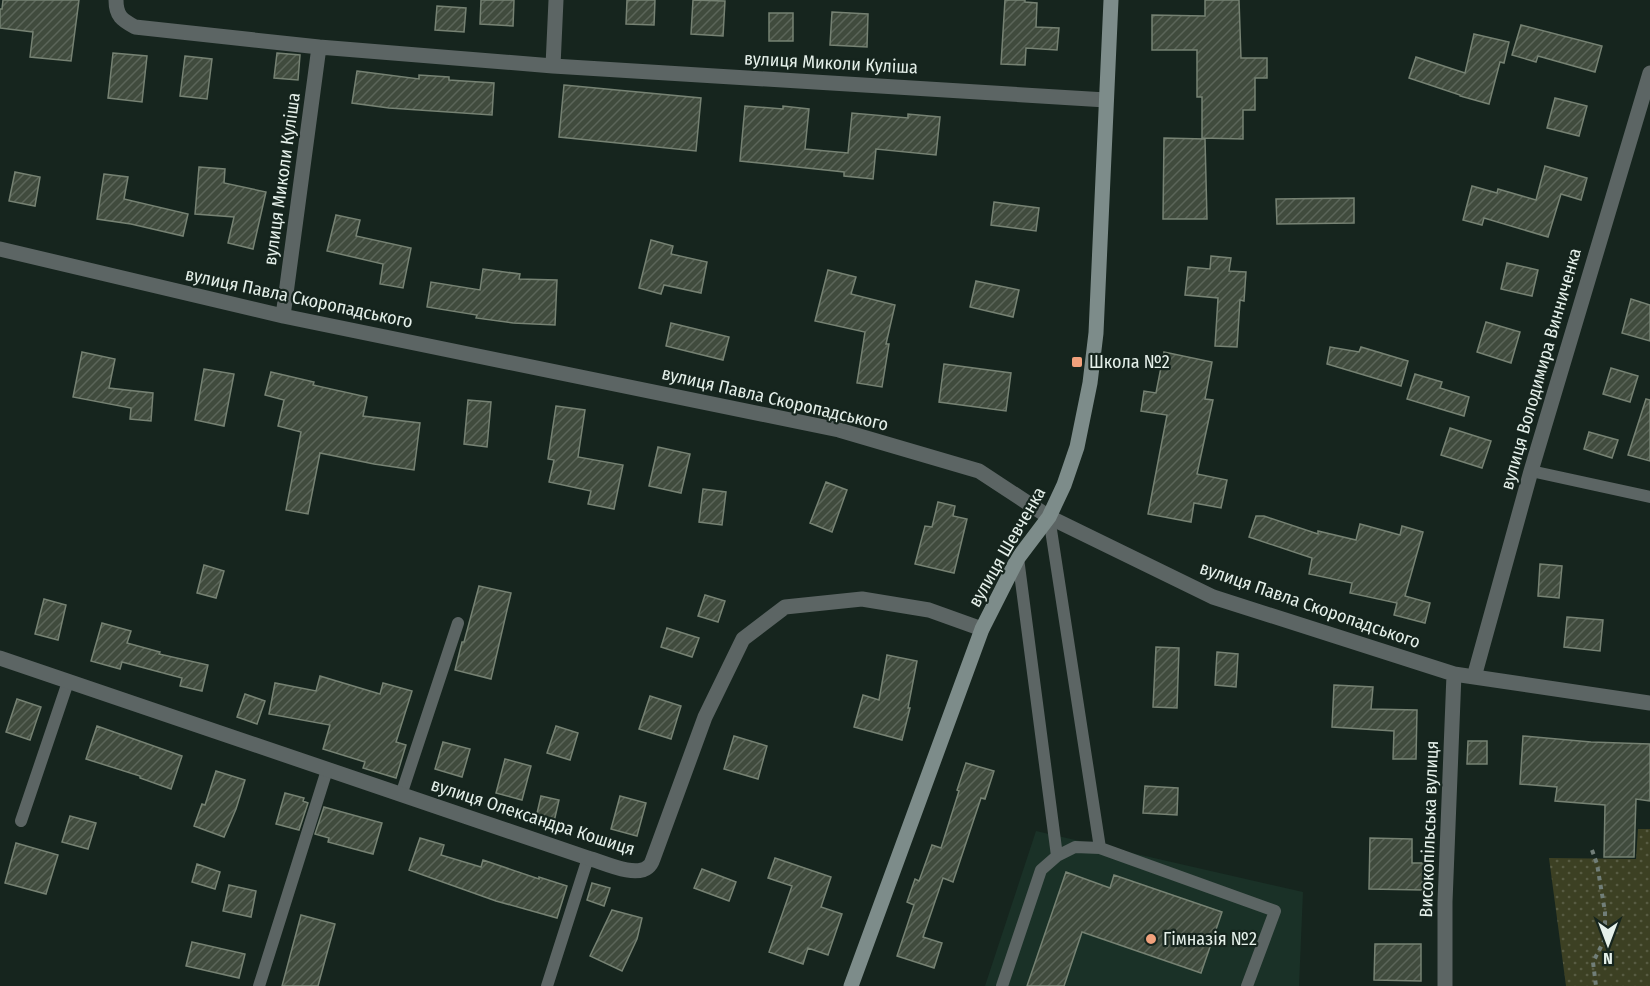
<svg xmlns="http://www.w3.org/2000/svg" width="1650" height="986" viewBox="0 0 1650 986" font-family="'Fira Sans Condensed',sans-serif">
  <defs>
    <pattern id="grass-dots" width="8" height="8" patternUnits="userSpaceOnUse" patternTransform="scale(1.5)"><rect width="8" height="8" fill="#3c4023"/><path d="M2 2h.1M6 6h.1" fill="none" stroke="#585c43" stroke-width="1.8" stroke-linecap="round"/></pattern>
    <pattern id="building-hatch" width="6" height="6" patternUnits="userSpaceOnUse" patternTransform="scale(1.5)"><rect width="6" height="6" fill="#404b3d"/><path d="M-1 1l2-2M0 6l6-6M5 7l2-2" fill="none" stroke="#5b6559"/></pattern>
  </defs>
  <rect width="100%" height="100%" fill="#16251e"/>
  <path fill="#1a3127" d="M1036,831L1303,892L1299,986H985Z"/>
  <path fill="url(#grass-dots)" d="M1638,829H1650V986H1566L1549,858L1636,859Z"/>
  <path fill="url(#building-hatch)" stroke="#768273" stroke-width="1.5" d="M3,0H79L71,61L30,57L33,32L0,28V9H2Z
    M481,0H514L513,26L480,24Z
    M627,0H655L654,25L626,24Z
    M693,0L725,1L723,36L691,34Z
    M1005,0H1025V2L1037,3L1036,27L1059,28L1057,50L1026,48L1025,65L1001,64Z
    M1205,0H1239L1241,58H1267V78H1255V110H1243V139L1202,138V97H1197V50H1152V15L1205,16Z
    M437,6L466,8L464,32L435,30Z
    M832,12L868,14L867,47L830,45Z
    M769,13H793V41H769Z
    M1521,25L1602,46L1595,72L1538,56L1536,62L1512,55Z
    M1474,34L1509,42L1504,63L1500,62L1489,104L1460,96V95L1409,78L1416,57L1465,73Z
    M113,53L147,56L142,102L108,98Z
    M277,53L300,55L298,80L274,78Z
    M185,56L212,59L207,99L180,96Z
    M357,71L419,79V75L449,77V80L494,83L492,115L389,108L352,103Z
    M564,85L701,98L696,151L559,137Z
    M1555,98L1587,106L1579,136L1547,128Z
    M745,106L783,109V106L809,109L805,149L848,153L852,113L908,118V114L940,117L936,155L876,149L873,179L844,176V172L740,161Z
    M1164,138L1205,139L1207,219H1163Z
    M1545,166L1587,178L1581,200L1561,194L1548,237L1484,218L1482,225L1463,220L1472,186L1497,193L1498,189L1536,200Z
    M199,167L225,169L224,183L266,192L253,249L228,243L234,217L195,214Z
    M15,172L40,177L35,206L9,201Z
    M104,174L128,177L124,199L188,214L183,236L131,224L97,219Z
    M1354,198V223L1277,224L1276,199Z
    M994,202L1039,208L1036,231L991,225Z
    M336,215L360,220L356,236L411,248L403,288L380,284L383,264L327,251Z
    M651,240L673,246L671,254L707,262L701,293L664,285L661,294L639,288Z
    M1211,256L1231,258L1229,271L1246,272L1244,301L1240,300L1237,347L1215,346L1218,298L1185,295L1188,267L1210,269Z
    M1507,263L1538,270L1532,296L1501,289Z
    M483,269L520,274L519,279L557,280L555,325L513,323L476,318L477,315L427,307L431,282L480,290Z
    M828,270L856,277L851,294L895,305L886,344H889L882,387L857,383L865,332L815,321Z
    M976,281L1019,290L1013,317L970,307Z
    M1631,299L1650,305V341L1622,333Z
    M1486,322L1520,332L1511,363L1477,352Z
    M671,323L729,337L723,360L666,346Z
    M1330,347L1359,352L1361,347L1408,361L1401,386L1327,364Z
    M82,352L115,359L109,388L153,393L151,421L130,419L131,408L73,397Z
    M1164,352L1212,362L1205,399L1213,400L1197,474L1227,480L1221,508L1194,503L1191,522L1148,514L1167,415L1141,411L1144,391L1156,393Z
    M944,364L1011,373L1006,411L939,402Z
    M1611,368L1638,376L1630,402L1603,394Z
    M204,369L234,374L224,426L195,420Z
    M271,372L314,382L313,385L367,397L363,416L420,423L414,470L374,464L320,453L308,514L286,510L301,432L278,426L284,400L265,395Z
    M1415,374L1442,382L1440,388L1469,397L1464,416L1407,399Z
    M1646,399L1650,400V461L1628,455Z
    M468,400L491,402L487,447L464,444Z
    M556,406L585,410L578,457L623,465L614,509L588,504L591,491L549,482L554,460L548,459Z
    M1450,428L1491,441L1482,468L1441,455Z
    M1589,432L1618,440L1612,458L1584,449Z
    M658,447L690,454L681,493L649,486Z
    M826,482L847,490L832,532L810,523Z
    M703,489L726,492L722,525L699,522Z
    M938,502L955,506L953,516L967,519L954,573L915,564L925,526L932,527Z
    M1256,516H1264L1318,534V531L1356,540L1360,524L1400,535L1402,526L1423,532L1405,596L1430,603L1425,623L1394,615L1397,603L1350,593L1352,583L1309,574L1312,558L1249,537Z
    M1540,564L1562,566L1559,598L1538,596Z
    M204,565L224,571L216,598L197,593Z
    M479,586L511,593L491,679L455,670L462,642H464Z
    M705,595L725,601L718,622L698,616Z
    M44,599L66,605L58,640L35,634Z
    M1567,617L1603,620L1600,651L1564,647Z
    M102,623L131,631L127,643L160,652L159,654L208,665L202,691L180,686L182,678L122,662L120,669L91,661Z
    M667,628L699,638L692,657L661,647Z
    M1156,647L1179,648L1177,708L1153,707Z
    M1217,652L1238,654L1236,687L1215,685Z
    M887,655L917,661L908,708H910L902,740L854,727L863,695L879,700Z
    M320,676L380,694L383,683L412,691L396,742L406,745L396,778L363,768L365,762L323,749L330,725L269,714L275,683L316,691Z
    M1334,685L1373,687L1371,709L1417,710L1416,759H1393L1394,731L1332,727Z
    M245,694L265,701L257,724L237,717Z
    M650,696L681,706L671,739L639,729Z
    M17,699L41,707L30,740L6,732Z
    M97,726L182,756L171,789L140,778V776L86,759Z
    M556,726L578,733L570,760L547,753Z
    M734,736L767,746L758,779L724,769Z
    M1523,736L1591,742L1650,744V801L1636,799L1634,857H1604L1605,805L1555,801L1557,787L1520,784Z
    M1468,741H1487V764H1467Z
    M443,742L470,749L462,777L435,769Z
    M505,759L531,766L522,800L496,793Z
    M966,763L994,771L985,799L981,798L953,882L943,878L923,937L942,943L934,968L897,956L914,905L907,902L915,879L919,881L932,845L941,848L959,791L957,790Z
    M216,771L245,780L236,809L224,837L194,826L202,804L205,805Z
    M1145,786L1178,788L1177,815L1143,813Z
    M285,793L304,798L303,801L308,803L299,830L276,824Z
    M541,796L559,800L553,826L535,822Z
    M620,796L646,803L637,836L611,829Z
    M324,807L382,823L373,854L328,842L329,838L315,834Z
    M70,816L96,823L88,849L62,842Z
    M420,838L444,845L441,855L481,867L483,860L539,879V877L567,886L557,918L496,901L409,870Z
    M1370,838L1412,839V863H1424L1423,890L1369,889Z
    M16,843L58,855L46,894L5,883Z
    M775,858L831,877L821,907L842,914L828,955L808,948L803,964L769,952L792,886L768,878Z
    M197,864L220,872L215,889L192,882Z
    M702,869L736,882L729,901L694,888Z
    M1066,872L1110,888L1114,875L1222,912L1201,973L1082,932L1064,986H1027Z
    M592,883L610,888L604,906L587,900Z
    M229,885L256,891L251,917L223,911Z
    M612,910L642,918L637,939L622,971L590,956Z
    M301,915L335,924L318,986H282Z
    M192,942L245,954L239,978L186,966Z
    M1375,944H1421V981L1374,980Z"/>
  <g fill="none" stroke-linecap="round" stroke-linejoin="round">
    <path stroke="#717e78" stroke-width="4" stroke-dasharray="4.5 4.5" stroke-linecap="butt" d="M1592,850L1597,864L1605,912V939L1593,962L1596,986"/>
    <path stroke="#5c6564" stroke-width="12" d="M1531,471L1650,497
      M1049,517L1100,848
      M1018,558L1057,856
      M401,795L458,623
      M21,821L68,682
      M259,986L327,770
      M547,986L588,858
      M1002,986L1041,870L1057,856L1075,847L1100,848L1275,911L1247,986"/>
    <path stroke="#5c6564" stroke-width="15" d="M116,0C116,16 122,20 135,27L319,47L553,66
      M556,0L553,66L1106,100
      M0,249L283,316L839,430L979,471L1049,517L1213,597L1454,674L1650,703
      M283,316L319,47
      M0,658L588,858C603,862 635,878 648,867C651,865 652,862 653,859L705,717L743,639L785,607L862,599L929,610L982,629
      M1474,677L1531,471L1650,73
      M1445,986V902L1454,674"/>
    <path stroke="#7d8c8a" stroke-width="15" d="M851,986L982,629L1018,558L1049,517L1064,485L1077,447L1090,383L1096,333L1111,0"/>
  </g>
  <g fill="#f1a17c" stroke="#16251e" stroke-width="2">
    <rect x="1071" y="356" width="12" height="12" rx="3"/>
    <circle cx="1151" cy="939" r="6"/>
  </g>
  <g text-anchor="middle" dominant-baseline="central" stroke-width="4.5" stroke-linejoin="round" paint-order="stroke">
    <g font-size="18" fill="#e5f0ea" stroke="#16251e">
      <text transform="translate(831 63) rotate(3)">вулиця Миколи Куліша</text>
      <text transform="translate(282 179) rotate(-82)">вулиця Миколи Куліша</text>
      <text transform="translate(299 298) rotate(12)">вулиця Павла Скоропадського</text>
      <text transform="translate(1541 369) rotate(-74)">вулиця Володимира Винниченка</text>
      <text transform="translate(775 399) rotate(13)">вулиця Павла Скоропадського</text>
      <text transform="translate(1007 547) rotate(-60)">вулиця Шевченка</text>
      <text transform="translate(1310 605) rotate(19)">вулиця Павла Скоропадського</text>
      <text transform="translate(533 817) rotate(18)">вулиця Олександра Кошиця</text>
      <text transform="translate(1429 829) rotate(-88)">Високопільська вулиця</text>
    </g>
    <g font-size="18" fill="#e5f0ea" stroke="#16251e" text-anchor="start">
      <text x="1089" y="362">Школа №2</text>
      <text x="1163" y="939">Гімназія №2</text>
    </g>
  </g>
  <g transform="translate(1608 944) rotate(180)" stroke="#16251e" stroke-width="4.5" paint-order="stroke">
  <path d="M0-4.5L10 22L0 15L-10 22Z" fill="#e5f0ea"/>
  <text y="-9" font-size="16" font-weight="bold" text-anchor="middle" fill="#e5f0ea">N</text>
  </g>
</svg>
